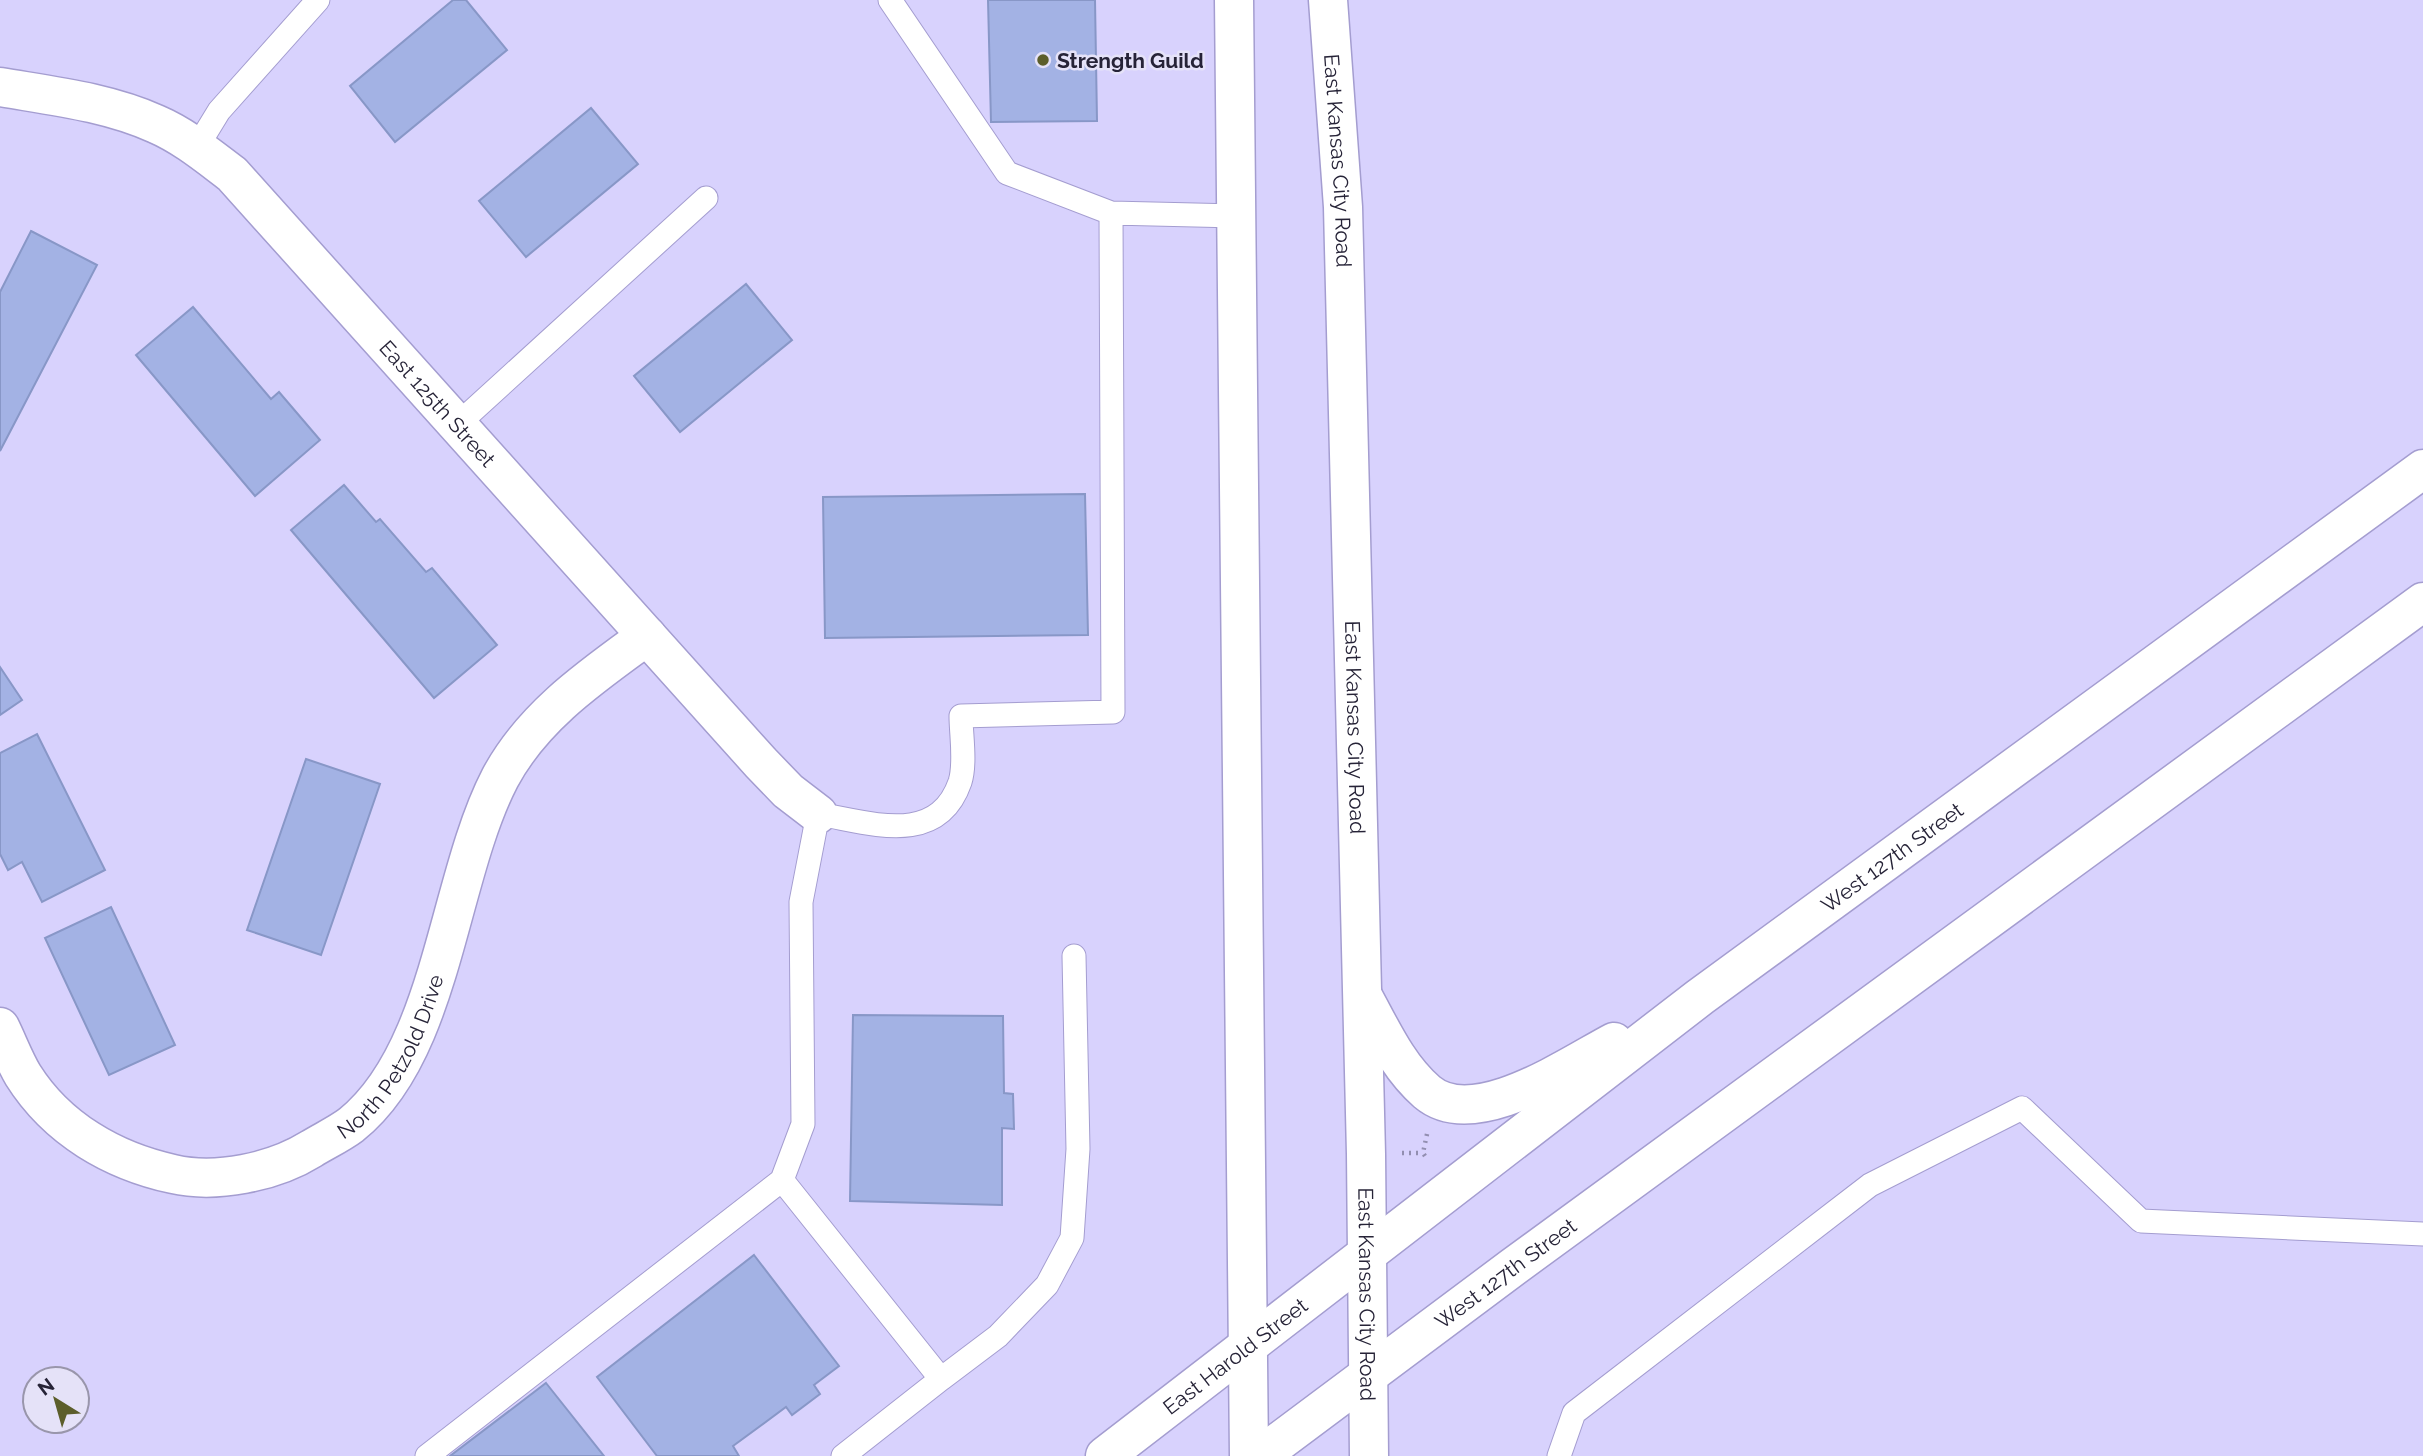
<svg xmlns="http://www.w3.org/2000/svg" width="2423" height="1456" viewBox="0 0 2423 1456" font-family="Raleway,sans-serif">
  <rect width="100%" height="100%" fill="#d8d2fd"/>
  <path fill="#a3b2e4" stroke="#8897c7" stroke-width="2" d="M453,0H466L507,50L395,142L350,86Z
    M988,0H1095L1097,121L991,122Z
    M591,108L638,164L526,257L479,201Z
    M31,231L97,265L0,451V292Z
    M746,284L792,340L680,432L634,376Z
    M193,307L271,399L279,392L320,440L255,496L136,355Z
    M344,485L376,522L380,519L426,572L432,568L497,645L434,698L291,530Z
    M1085,494L1088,635L825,638L823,497Z
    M0,667L22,700L0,715Z
    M37,734L105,870L42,902L22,862L8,870L0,854V753Z
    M306,759L380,784L321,955L247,930Z
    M111,907L175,1045L109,1075L45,938Z
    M853,1015L1003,1016L1004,1093L1013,1094L1014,1129L1002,1128V1205L850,1201Z
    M754,1255L839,1366L814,1385L820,1394L792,1415L786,1407L733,1446L739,1456H657L597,1377Z
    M546,1383L604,1456H450Z"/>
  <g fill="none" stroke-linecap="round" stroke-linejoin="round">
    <defs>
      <path id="service" d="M890,0L1007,173L1111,213
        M197,147L219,111L318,0
        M458,424L706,198
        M782,1180L941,1379L843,1456
        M941,1379L998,1336L1047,1285L1072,1238L1078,1149L1074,956
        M427,1456L782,1180L803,1124L801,902L818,814C869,822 937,848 960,782C966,763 961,735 961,716L1113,712L1111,213L1237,216
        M1559,1456L1574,1413L1870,1185L2022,1108L2141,1221L2423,1234"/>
      <g id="minor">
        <path id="s1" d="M0,87C53,96 107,102 156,124C184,136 208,156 232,174L761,763L788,791L818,814"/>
        <path id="s2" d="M0,1027C8,1043 14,1060 23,1075C57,1129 113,1161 173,1174C216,1184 274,1172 311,1149C324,1141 339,1134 351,1125C443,1051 447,880 500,778C533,716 592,676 647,636"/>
      </g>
      <g id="secondary">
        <path d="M1234,0L1249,1456"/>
        <path id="s3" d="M1328,0L1343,207L1366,1154L1369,1456"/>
        <path d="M1364,998C1382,1031 1398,1067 1427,1092C1474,1132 1570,1065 1614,1042"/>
        <path id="s4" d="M1105,1456L1700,997L2423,469"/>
        <path id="s5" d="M1260,1456L1513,1267L2423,602"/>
      </g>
    </defs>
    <use href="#service" stroke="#a49dd0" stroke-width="25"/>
    <use href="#minor" stroke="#a49dd0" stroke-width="41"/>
    <use href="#secondary" stroke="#a49dd0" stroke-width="41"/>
    <path stroke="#928eb0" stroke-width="4.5" stroke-dasharray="2 5" stroke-linecap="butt" d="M1427,1134L1423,1153L1427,1159
      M1402,1153H1423"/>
    <use href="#service" stroke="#fff" stroke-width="23"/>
    <use href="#minor" stroke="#fff" stroke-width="38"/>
    <use href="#secondary" stroke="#fff" stroke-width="38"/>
  </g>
  <circle fill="#5c5e2b" stroke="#e5e2f8" stroke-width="2.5" cx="1043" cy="60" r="7"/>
  <g text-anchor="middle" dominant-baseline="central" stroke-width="5" stroke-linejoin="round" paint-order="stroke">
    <g font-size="21" font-weight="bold" fill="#262337" stroke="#e5e2f8" text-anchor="start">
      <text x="1057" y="60">Strength Guild</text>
    </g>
    <g font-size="21" fill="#262337" stroke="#e5e2f8">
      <text stroke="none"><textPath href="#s3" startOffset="161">East Kansas City Road</textPath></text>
      <text stroke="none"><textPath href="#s1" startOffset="560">East 125th Street</textPath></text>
      <text stroke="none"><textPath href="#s3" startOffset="728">East Kansas City Road</textPath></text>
      <text stroke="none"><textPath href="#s4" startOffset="989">West 127th Street</textPath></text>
      <text stroke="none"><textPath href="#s2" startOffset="508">North Petzold Drive</textPath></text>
      <text stroke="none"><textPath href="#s5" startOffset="306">West 127th Street</textPath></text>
      <text stroke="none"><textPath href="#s3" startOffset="1295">East Kansas City Road</textPath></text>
      <text stroke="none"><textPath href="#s4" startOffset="164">East Harold Street</textPath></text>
    </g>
  </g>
  <g transform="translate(56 1400) rotate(323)"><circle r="33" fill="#e5e2f8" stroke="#9996ab" stroke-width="2"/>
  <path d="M0-5L12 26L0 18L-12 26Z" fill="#5c5e2b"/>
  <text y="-10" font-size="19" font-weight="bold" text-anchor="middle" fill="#262337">N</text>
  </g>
</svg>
